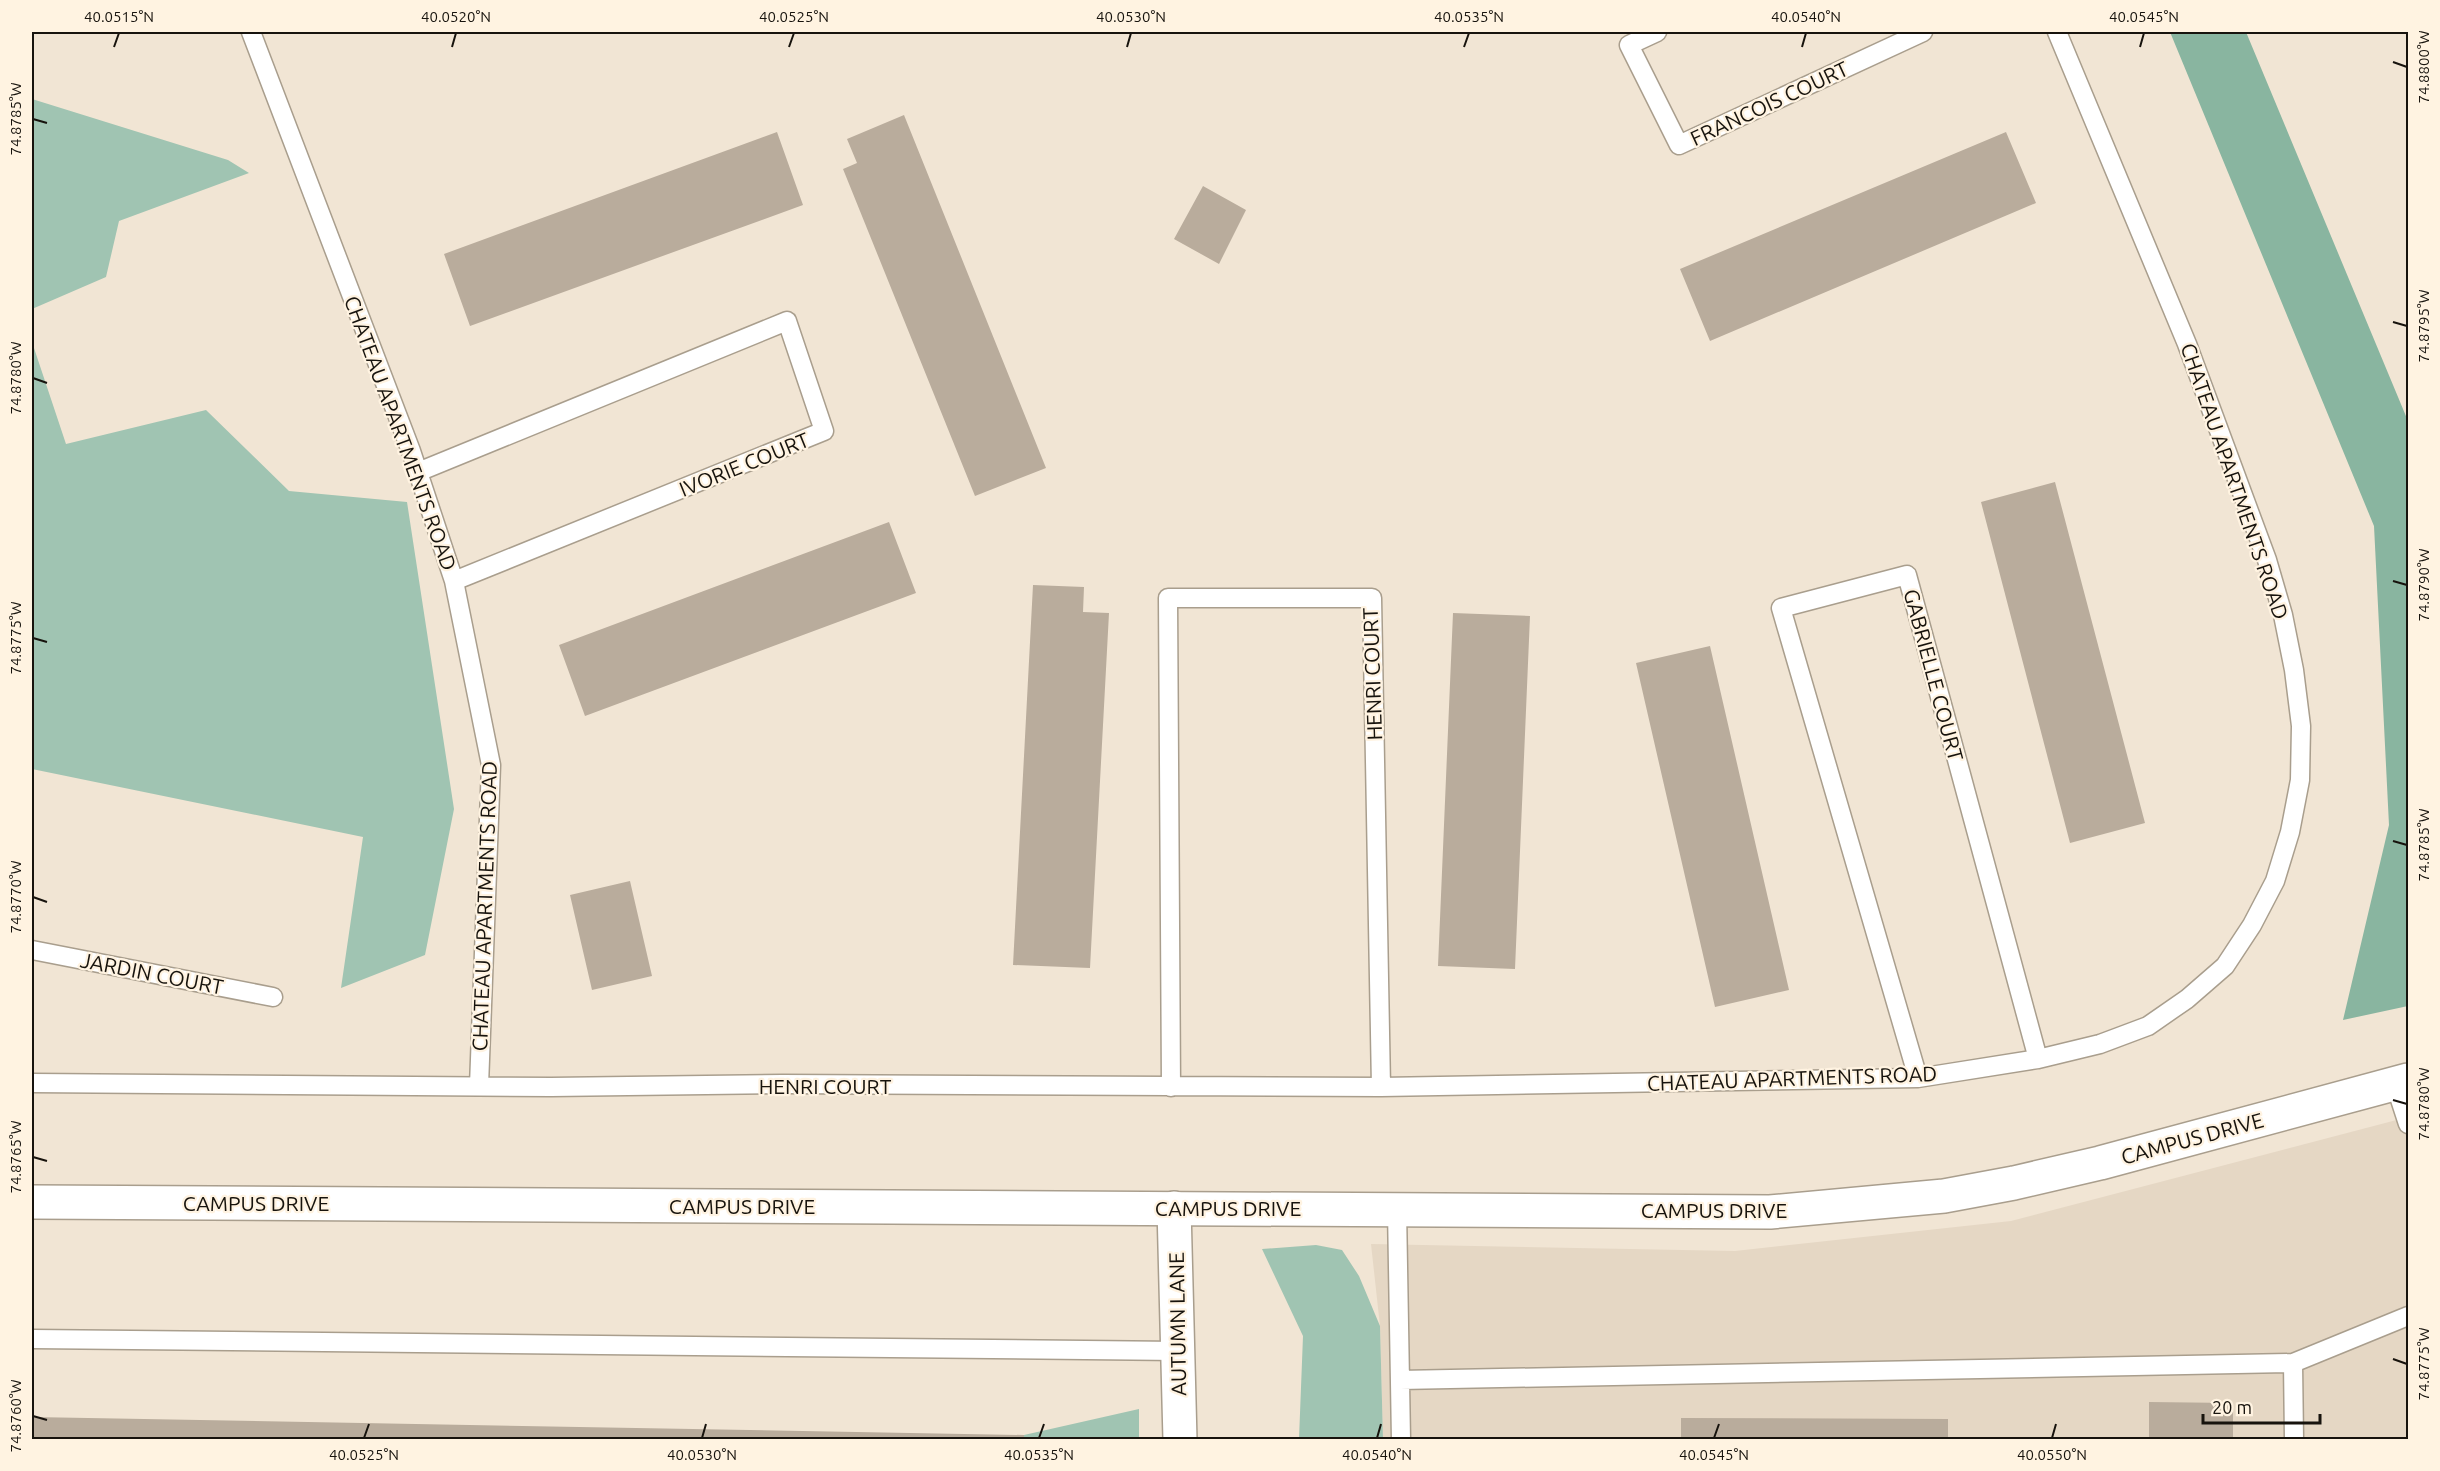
<svg xmlns="http://www.w3.org/2000/svg" width="2440" height="1471" viewBox="0 0 2440 1471" font-family="Ubuntu,sans-serif">
  <rect width="100%" height="100%" fill="#f1e5d4"/>
  <path fill="#e5d7c4" d="M2408,1117V1439H1383L1380,1326L1371,1244L1735,1251L2011,1221Z"/>
  <path fill="#a0c4b2" d="M32,99L228,160L249,173L119,221L106,277L32,309Z
    M32,342L66,444L206,410L289,491L407,502L454,809L425,955L341,988L363,837L32,769Z
    M1316,1245L1342,1250L1359,1276L1380,1326L1383,1439H1299L1303,1336L1262,1249Z
    M1139,1409V1439L1024,1440V1435Z"/>
  <path fill="#89b5a0" d="M2170,32H2246L2408,421V1006L2343,1020L2389,825L2374,526Z"/>
  <path fill="#b9ac9c" d="M904,115L1046,468L975,496L843,169L857,163L847,139Z
    M777,132L803,205L470,326L444,254Z
    M2006,132L2036,203L1710,341L1680,269Z
    M1203,186L1246,210L1219,264L1174,239Z
    M2055,482L2145,823L2070,843L1981,502Z
    M889,522L916,593L585,716L559,645Z
    M1033,585L1084,587L1083,612L1109,613L1090,968L1013,965Z
    M1453,613L1530,616L1515,969L1438,966Z
    M1710,646L1789,990L1715,1007L1636,663Z
    M630,881L652,976L592,990L570,895Z
    M2149,1402L2233,1403V1440H2149Z
    M32,1417L1024,1435V1440H32Z
    M1681,1418L1948,1419V1440H1681Z"/>
  <g fill="none" stroke-linecap="round" stroke-linejoin="round">
    <defs>
      <path id="service" d="M251,32L411,451L454,581L491,765L479,1086
        M1657,32L1629,45L1679,145L1923,32
        M418,472L787,321L824,431L454,581
        M32,950L273,997
        M1918,1078L1781,608L1907,575L2038,1059
        M32,1083L551,1087L782,1084L1381,1087L1918,1078L2038,1059L2100,1044L2148,1026L2187,999L2225,966L2252,925L2275,881L2290,832L2300,780L2301,726L2294,670L2283,615L2267,560L2187,344L2057,32
        M2395,1084L2408,1124
        M1171,1087L1168,598H1372L1381,1087
        M1397,1209L1401,1440
        M32,1339L1178,1351
        M2293,1363L2408,1316
        M1400,1380L2293,1363L2294,1440"/>
      <path id="minor" d="M1174,1208L1180,1440"/>
      <path id="tertiary" d="M32,1202L1770,1212L1944,1196L2014,1183L2100,1163L2408,1080"/>
    </defs>
    <use href="#service" stroke="#a99e8d" stroke-width="21"/>
    <use href="#minor" stroke="#a99e8d" stroke-width="36"/>
    <use href="#tertiary" stroke="#a99e8d" stroke-width="36"/>
    <use href="#service" stroke="#fff" stroke-width="18"/>
    <use href="#minor" stroke="#fff" stroke-width="33"/>
    <use href="#tertiary" stroke="#fff" stroke-width="33"/>
  </g>
  <path fill="none" stroke="#17130d" stroke-width="2" d="M114,47L119,33M452,47L456,33M789,47L794,33M1127,47L1131,33M1464,47L1469,33M1802,47L1806,33M2140,47L2144,33M2393,62L2407,67M33,119L47,123M2393,322L2407,326M33,378L47,383M2393,581L2407,585M33,638L47,642M2393,841L2407,845M33,897L47,902M2393,1100L2407,1104M33,1157L47,1161M2393,1359L2407,1364M33,1416L47,1420M364,1438L369,1424M702,1438L706,1424M1039,1438L1044,1424M1377,1438L1381,1424M1714,1438L1719,1424M2052,1438L2056,1424"/>
  <g text-anchor="middle" dominant-baseline="central" stroke-width="4.5" stroke-linejoin="round" paint-order="stroke">
    <g font-size="21" fill="#17130d" stroke="#fff3e1">
      <text transform="translate(1769 103) rotate(-25)">FRANCOIS COURT</text>
      <text transform="translate(401 433) rotate(70)">CHATEAU APARTMENTS ROAD</text>
      <text transform="translate(744 464) rotate(-22)">IVORIE COURT</text>
      <text transform="translate(2235 481) rotate(71)">CHATEAU APARTMENTS ROAD</text>
      <text transform="translate(1372 674) rotate(-92)">HENRI COURT</text>
      <text transform="translate(1934 675) rotate(75)">GABRIELLE COURT</text>
      <text transform="translate(484 906) rotate(-88)">CHATEAU APARTMENTS ROAD</text>
      <text transform="translate(152 973) rotate(11)">JARDIN COURT</text>
      <text transform="translate(1792 1078) rotate(-2)">CHATEAU APARTMENTS ROAD</text>
      <text x="825" y="1086">HENRI COURT</text>
      <text transform="translate(2192 1138) rotate(-15)">CAMPUS DRIVE</text>
      <text x="256" y="1203">CAMPUS DRIVE</text>
      <text x="742" y="1206">CAMPUS DRIVE</text>
      <text x="1228" y="1208">CAMPUS DRIVE</text>
      <text x="1714" y="1210">CAMPUS DRIVE</text>
      <text transform="translate(1177 1324) rotate(-91)">AUTUMN LANE</text>
    </g>
  </g>
  <rect width="2440" height="1471" fill="none" stroke="#fff3e1" stroke-width="66"/>
  <path d="M2203 1414v9h117v-9" fill="none" stroke="#17130d" stroke-width="3"/>
  <text x="2212" y="1414" font-size="18" fill="#17130d" stroke="#fff3e1" stroke-width="4.5" paint-order="stroke">20 m</text>
  <rect x="33" y="33" width="2374" height="1405" fill="none" stroke="#17130d" stroke-width="2"/>
  <g font-size="15" text-anchor="middle" fill="#17130d">
    <text x="119" y="22">40.0515°N</text>
    <text x="456" y="22">40.0520°N</text>
    <text x="794" y="22">40.0525°N</text>
    <text x="1131" y="22">40.0530°N</text>
    <text x="1469" y="22">40.0535°N</text>
    <text x="1806" y="22">40.0540°N</text>
    <text x="2144" y="22">40.0545°N</text>
    <text transform="translate(2424 67) rotate(-90)" y="5">74.8800°W</text>
    <text transform="translate(16 119) rotate(-90)" y="5">74.8785°W</text>
    <text transform="translate(2424 326) rotate(-90)" y="5">74.8795°W</text>
    <text transform="translate(16 378) rotate(-90)" y="5">74.8780°W</text>
    <text transform="translate(2424 585) rotate(-90)" y="5">74.8790°W</text>
    <text transform="translate(16 638) rotate(-90)" y="5">74.8775°W</text>
    <text transform="translate(2424 845) rotate(-90)" y="5">74.8785°W</text>
    <text transform="translate(16 897) rotate(-90)" y="5">74.8770°W</text>
    <text transform="translate(2424 1104) rotate(-90)" y="5">74.8780°W</text>
    <text transform="translate(16 1157) rotate(-90)" y="5">74.8765°W</text>
    <text transform="translate(2424 1364) rotate(-90)" y="5">74.8775°W</text>
    <text transform="translate(16 1416) rotate(-90)" y="5">74.8760°W</text>
    <text x="364" y="1460">40.0525°N</text>
    <text x="702" y="1460">40.0530°N</text>
    <text x="1039" y="1460">40.0535°N</text>
    <text x="1377" y="1460">40.0540°N</text>
    <text x="1714" y="1460">40.0545°N</text>
    <text x="2052" y="1460">40.0550°N</text>
  </g>
</svg>
